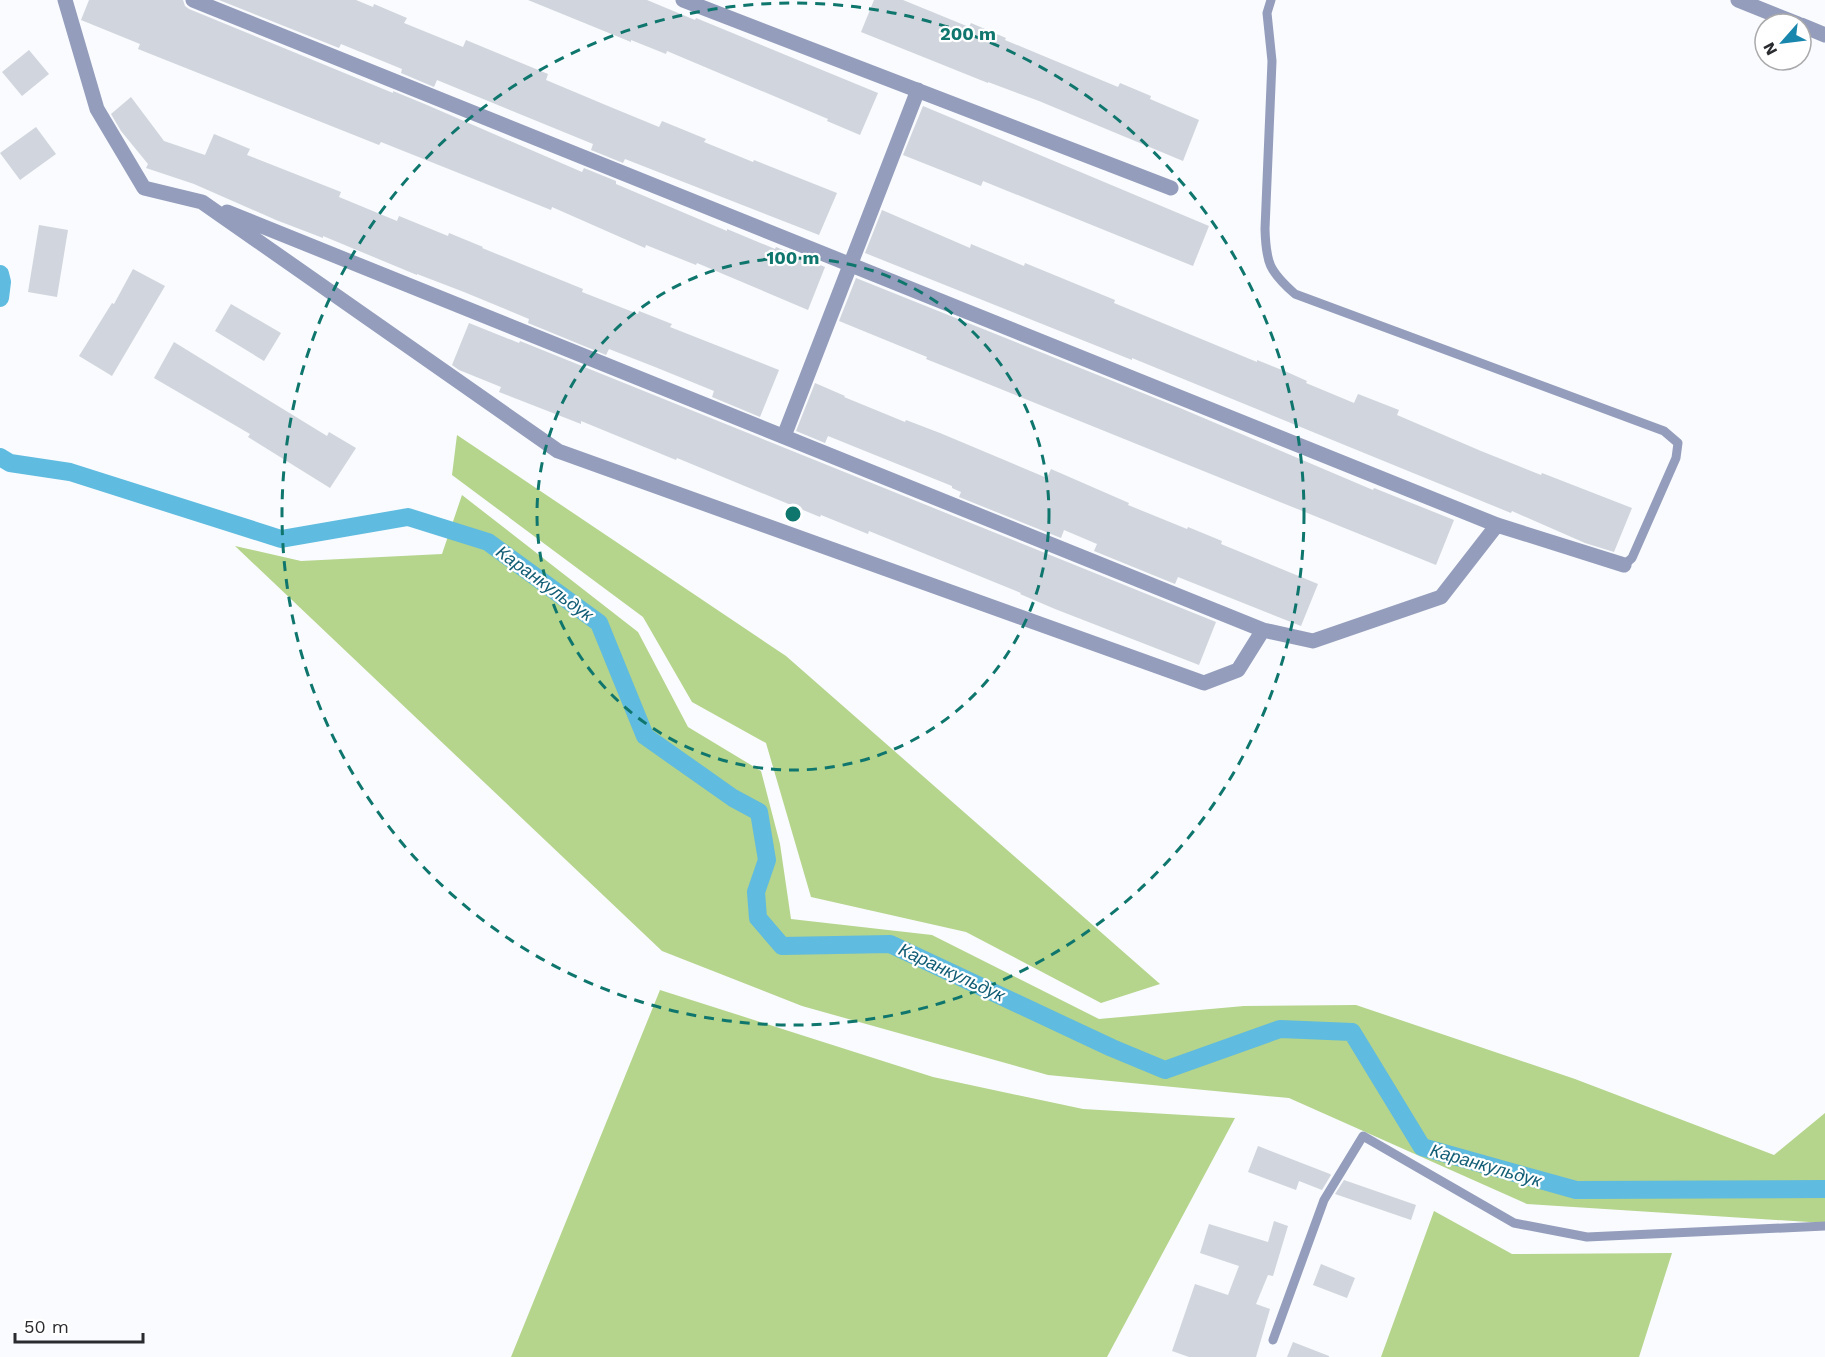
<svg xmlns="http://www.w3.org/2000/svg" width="1825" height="1357" viewBox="0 0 1825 1357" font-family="'Work Sans',sans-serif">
  <rect width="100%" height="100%" fill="#f9fbfe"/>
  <path fill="#b5d48c" d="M457,435L786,656L1160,984L1101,1003L966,932L811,897L766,743L692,702L643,617L452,475Z
    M462,495L638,632L688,727L761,771L780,844L791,919L932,935L1099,1019L1244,1006L1356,1005L1575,1079L1774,1155L1825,1113V1223L1527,1204L1289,1098L1048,1075L802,1006L662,951L235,546L301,561L442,554Z
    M660,990L933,1077L1083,1109L1235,1118L1107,1357H511Z
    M1434,1211L1512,1254L1672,1253L1639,1357H1381Z"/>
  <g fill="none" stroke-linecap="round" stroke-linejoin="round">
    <path stroke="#5fbbdf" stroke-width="18" d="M0,274L2,282L0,298
      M0,457L10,463L70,472L281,539L408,517L488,542L599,623L645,736L733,798L759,812L767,860L756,892L758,918L782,946L890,944L1112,1048L1165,1070L1280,1029L1352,1032L1422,1147L1576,1190L1825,1189"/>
  </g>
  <path fill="#d1d5dd" d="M89,0H183L185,6L189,9L393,93V91L427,105L582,172L584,168L616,181V184L727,231V229L775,249L776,247L825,267L808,310L697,263L696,265L646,245L645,248L552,207L551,210L381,142L379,145L138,49L140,44L81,20Z
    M219,0H356L373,7L374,4L407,18L404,23L463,47L466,40L548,74L546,80L608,106L659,127L662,121L706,139L704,142L753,162L754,160L837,193L819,235L625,159L623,163L591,150L593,144L437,80L434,87L401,73L402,69L341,44L339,48Z
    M528,0H647L695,20L696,18L878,93L860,135L827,121L828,119L667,51L666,54L631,40V42Z
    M874,0H903L969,27L971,23L1006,38L1005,40L1118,87L1120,83L1151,96L1150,99L1199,120L1183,161L1039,101L988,82V83L861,32Z
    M29,50L49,74L22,96L2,72Z
    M131,97L164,141L205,155L214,134L250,149L247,155L341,192L339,197L397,221L399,216L448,236L449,233L483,247L482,248L583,289L582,292L638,314L639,311L672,324L670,327L779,370L760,417L712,397L714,391L655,367L609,349L606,355L528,323L529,319L464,292L417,274V275L323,236V238L276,220L194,184L146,168L148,164L121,131L111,114Z
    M923,106L1209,226L1193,266L983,181L981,186L903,155Z
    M36,127L56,154L20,180L0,153Z
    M882,210L970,248L971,244L1024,266L1025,263L1115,300L1114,303L1257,362V360L1287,372L1307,381L1306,383L1354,403L1358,394L1399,410L1397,415L1481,451L1541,475L1542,473L1632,508L1614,552L1585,543L1512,511L1511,513L1132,358V360L865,253Z
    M39,225L68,230L57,297L28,292Z
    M133,269L165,286L112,376L79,356L112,303L114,304Z
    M856,278L1180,408L1373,490L1374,488L1454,520L1436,565L961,373L926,359L927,357L839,321Z
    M231,304L281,333L264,361L215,331Z
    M469,323L519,343L520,341L1216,622L1199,665L1055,609L1020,594L1021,593L869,531L868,534L821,515L820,517L677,458L676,460L581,421V424L499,392L501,387L459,370L452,365Z
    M174,342L327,436L329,432L356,448L330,488L248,437L250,434L154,378Z
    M815,383L845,396L844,397L905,422L906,420L940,433L1047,478L1051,469L1129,503L1128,505L1187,529L1188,527L1222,541L1221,544L1318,584L1301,626L1178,577L1175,584L1094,551L1097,544L1064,530L1061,538L959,497L961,492L952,488V486L875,455L828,436L825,443L796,431Z
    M1258,1146L1330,1174L1331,1175L1322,1190L1299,1181L1296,1190L1248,1172Z
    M1344,1180L1416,1205L1411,1220L1335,1194Z
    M1274,1221L1288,1226L1273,1276L1268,1275L1256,1304L1270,1309L1256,1357H1189L1172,1351L1195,1284L1228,1295L1239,1266L1200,1253L1209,1224L1268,1242Z
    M1321,1264L1355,1278L1347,1298L1313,1285Z
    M1293,1342L1329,1356V1357H1287Z"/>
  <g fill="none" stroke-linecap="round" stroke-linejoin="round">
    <path stroke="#949dbb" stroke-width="9" d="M1271,0L1267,13L1272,61L1265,229C1266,263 1269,271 1295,294L1664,431L1678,443L1676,458L1632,558L1624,565
      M1273,1340L1324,1200L1363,1136L1514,1223L1587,1237L1825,1226"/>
    <path stroke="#949dbb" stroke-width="15" d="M65,0L97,109L144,188L202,202L558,451L1204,683L1238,670L1263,630
      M193,0L1497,525L1624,565
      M683,0L1171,188
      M1738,0L1798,24
      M1801,25L1825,35
      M227,212L1263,630L1313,641L1441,597L1497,525
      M784,436L918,90"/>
  </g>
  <g fill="none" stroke="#0f766e" stroke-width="3" stroke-dasharray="10 8">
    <circle cx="793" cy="514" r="256"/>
    <circle cx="793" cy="514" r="511"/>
  </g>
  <g text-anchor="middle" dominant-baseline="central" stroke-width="4.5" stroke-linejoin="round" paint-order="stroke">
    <g font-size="18" font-style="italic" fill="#115d75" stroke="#fff">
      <text transform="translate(545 583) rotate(36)">Каранкульдук</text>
      <text transform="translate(952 972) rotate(25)">Каранкульдук</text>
      <text transform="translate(1486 1165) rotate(16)">Каранкульдук</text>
    </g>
  </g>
  <circle cx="793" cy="514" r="9" fill="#0f766e" stroke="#fff" stroke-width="3"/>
  <g font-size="18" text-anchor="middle" font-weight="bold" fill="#0f766e" stroke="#fff" stroke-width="4.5" stroke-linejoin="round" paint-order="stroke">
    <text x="968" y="40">200 m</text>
    <text x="793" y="264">100 m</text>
  </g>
  <g transform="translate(1783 42) rotate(242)"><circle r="28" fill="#ffffff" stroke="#aaaaac" stroke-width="1.5"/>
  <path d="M0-4.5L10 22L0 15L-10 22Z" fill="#1886ad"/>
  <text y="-9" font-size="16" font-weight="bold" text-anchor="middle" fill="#2a2b2f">N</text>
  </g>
  <path d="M15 1333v9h128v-9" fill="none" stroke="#2a2b2f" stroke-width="3"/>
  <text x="24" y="1333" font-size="18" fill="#2a2b2f" stroke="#ffffff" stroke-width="4.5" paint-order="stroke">50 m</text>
</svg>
